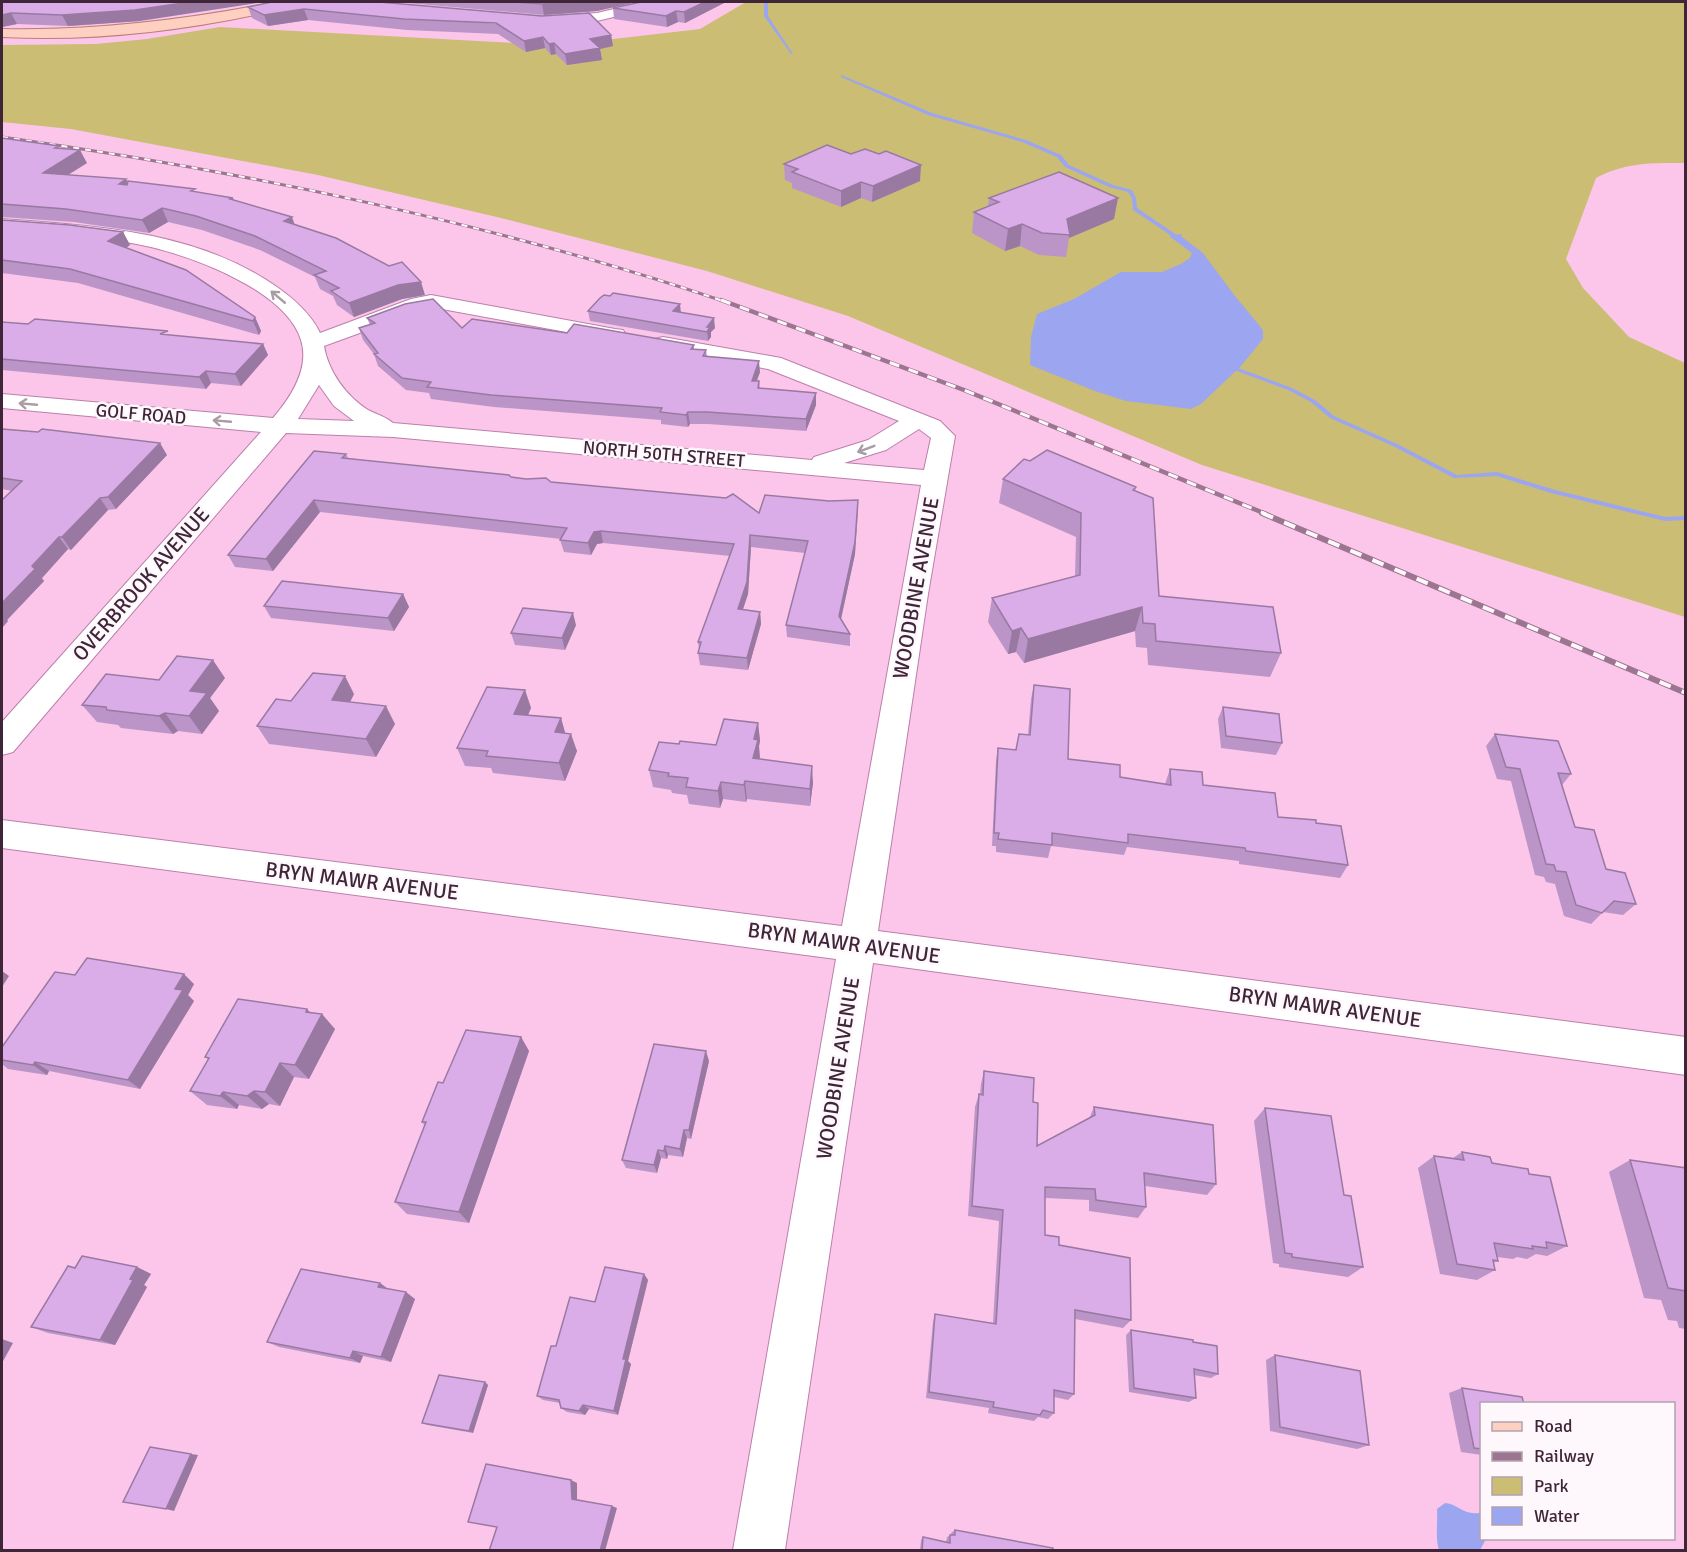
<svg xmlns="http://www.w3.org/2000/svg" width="1687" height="1552" viewBox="0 0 1687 1552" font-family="Signika,sans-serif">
  <rect width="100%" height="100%" fill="#fbc6ea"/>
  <path fill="#cbbd73" d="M746,2H1685V163C1652,163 1626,162 1596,178L1566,259L1583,288L1629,337L1685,363V617L1202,465L848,316L707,271L501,218L318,175L71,129L2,122V45L96,44L147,39L220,27L514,43H579L700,29Z"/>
  <path fill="#9ca5ef" d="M1181,234L1182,237L1203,253L1235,296L1263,330V339L1241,366L1201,404L1191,409L1126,401L1095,391L1030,365L1031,337L1037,314L1074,299L1121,272H1162L1181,264L1190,258L1192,253L1169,236Z
    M1445,1503C1459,1504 1462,1515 1479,1513L1481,1515L1482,1538L1486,1539L1480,1550H1439C1435,1538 1438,1522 1437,1509Z"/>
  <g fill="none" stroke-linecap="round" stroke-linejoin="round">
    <path fill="#9ca5ef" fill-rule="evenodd" d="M764,2H768V16L793,54H791L764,16Z
      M841,75L932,113L1026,140L1061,155L1069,165L1113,185L1132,190L1136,198L1137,208L1187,242L1182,243L1133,210L1132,198L1128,192L1109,187L1065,167L1057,157L1022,142L928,115L841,77Z
      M1226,365H1230L1292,388L1315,400L1334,416L1397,444L1457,475L1497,472L1555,490L1665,517L1686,516V520L1665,521L1551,493L1497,476L1454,478L1393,446L1330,418L1311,402L1288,390L1226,367Z"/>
    <defs>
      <path id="minor" d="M644,2H665L663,5L597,21L548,25L541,21L548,17L597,13Z
        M2,219C97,226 197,231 277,287C294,299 311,314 320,333L411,299L431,295L615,329L623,330L626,335L623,340L615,341L431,307L324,346C328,371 346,396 368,410C376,414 386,417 393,423L812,460L814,457L868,440L899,421L768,369L655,349L652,344L655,339L663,337L781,358L940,421L955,436L928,594L878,931L1686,1037V1075L873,963L785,1550H733L836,959L2,848V820L842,926L921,485L393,437L286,433L13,752L2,755V722L261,432L2,408V394L273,418C291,397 310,368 301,340C286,291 196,258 151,247C103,236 52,234 2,231ZM319,385L334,406L354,421L298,419ZM919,429L931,438L924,470L844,463L886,450Z"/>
      <path id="major" d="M276,2H300L298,5C202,29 100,42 2,37V29C95,31 185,20 276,2Z"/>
    </defs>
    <use href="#minor" stroke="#bc7faa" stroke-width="2"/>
    <use href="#major" stroke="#bb7f76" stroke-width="2"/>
    <use href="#minor" fill="#fff" fill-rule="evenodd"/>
    <use href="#major" fill="#fed0c1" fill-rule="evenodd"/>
    <defs>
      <path id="rail-far2" d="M2,137C248,172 490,222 726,302"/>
      <path id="rail-far1" d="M721,300L964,390L1266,514"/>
      <path id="rail" d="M1262,513L1686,693"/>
    </defs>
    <use href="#rail-far2" stroke="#9c7590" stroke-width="3"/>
    <use href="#rail-far1" stroke="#9c7590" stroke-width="4.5"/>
    <use href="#rail" stroke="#9c7590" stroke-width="6"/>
    <use href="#rail-far2" stroke="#fef7fc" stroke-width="2" stroke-dasharray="6" stroke-linecap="butt"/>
    <use href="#rail-far1" stroke="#fef7fc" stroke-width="3" stroke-dasharray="10" stroke-linecap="butt"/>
    <use href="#rail" stroke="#fef7fc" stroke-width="4" stroke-dasharray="12" stroke-linecap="butt"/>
  </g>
  <path fill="#bb95c8" d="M2,2L140,21L68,26L17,24L2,27V28Z
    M272,2L611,35L613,46L600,49L602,60L567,65L556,54L551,55L545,48L526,52L498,34L407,30L308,20L268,26L252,18L248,7Z
    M395,2H636L597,11L544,15Z
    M726,2L685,23L678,22L667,27L614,19L613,8Z
    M2,138L60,148L87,163L68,175L126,179L128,183L233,198L234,200L295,224L425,295L402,299L354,317L337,305L333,296L320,289L315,277L260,250L202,230L168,222L149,233L74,222L2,217Z
    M784,164L920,181L872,202L861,198L841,207L792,188V183L785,180Z
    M989,198L1114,219L1069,238L1066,257L1039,255L1020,246L1005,251L972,233L974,212L988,206Z
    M2,220L123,232L130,245L126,248L255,317L261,331L259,335L78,283L2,273Z
    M588,311L681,312L715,328L711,332V337L708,341L590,321Z
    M367,318L462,328L567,333L694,345V349L706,350L707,356L760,372L757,381H759L760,388L816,405L806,431L708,424H690L688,427L661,424V420L494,407L431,399L429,393L406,390L378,366L374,354L363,340L359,328L370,325Z
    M2,322L170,335L263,344L268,355L241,386L211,383L206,389L2,370Z
    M2,429L167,455L116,509L108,510L71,550L68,549L42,578L44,581L7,620L8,621L2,628V500L12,491L2,489Z
    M346,454L348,458L551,482L759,513L858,512L855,554L841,619L850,634V646L787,637L786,625L805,553L751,547L748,594L743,609L760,612L761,624L748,670L700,665L698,653L699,649L698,642L730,556L603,543L597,544L591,555L564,552L560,540L561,539L320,512L273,571L235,567L228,555Z
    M1030,461L1136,487L1135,491L1159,596L1281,653L1270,677L1148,665L1147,648L1136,647L1135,631L1024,663L1016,652L1008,654L988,622L992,598L1075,577L1076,537L999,503L1003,479Z
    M403,594L409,607L394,631L271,618L264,606Z
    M576,625L565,650L515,645L511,633Z
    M225,678L210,698L219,711L202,734L178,731L173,734L121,728L118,725L97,722L82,705L159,680Z
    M1034,685L1068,759L1120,777L1165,784L1170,769L1203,785L1278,817L1316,823L1348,865L1340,878L1239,864V861L1127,847L1124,855L1051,846L1048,858L996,852V846H992L996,761L998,748L1016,750L1028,735L1031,699Z
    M525,690L531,708L528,715L561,718L565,733L577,751L565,781L493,773L491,768L465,766L457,748Z
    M354,694L350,702L395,724L376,757L269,744L257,726L291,701Z
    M1223,707L1282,743L1276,755L1221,748L1218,719Z
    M758,723L760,741L759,746V759L813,783L810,806L747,799L746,802L723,799L720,808L689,804L687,795L672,793L671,790L653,787L649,770L679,744L716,745Z
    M1495,734L1571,774L1562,785L1575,827L1606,869L1636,904L1623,915L1603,912L1591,924L1564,916L1555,884L1546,882L1544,877L1535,875L1511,781L1497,779L1486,746Z
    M75,975L194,984L188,995L194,1001L140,1089L49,1071L47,1075L8,1069L2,1064V1047Z
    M307,1009L310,1013L335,1029L309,1079L294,1077L280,1106L269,1104L262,1109L239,1105L237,1109L207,1105L190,1091L208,1059L205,1057Z
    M521,1037L529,1051L469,1223L407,1214L395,1202L425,1126L422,1122L443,1083Z
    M709,1061L691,1139L687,1138L683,1157L668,1155L667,1159L661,1158L657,1173L626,1168L622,1160Z
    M984,1071L1033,1102L1037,1146L1089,1119L1094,1107L1216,1184L1207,1195L1145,1186L1146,1207L1138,1218L1089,1211V1200L1045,1198V1235L1059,1245L1131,1320L1123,1328L1075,1319L1074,1394L1068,1400L1054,1397V1413L1048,1419L1038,1417L1034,1421L988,1413L989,1408L926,1398L933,1322L935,1314L993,1323L999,1221L968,1216L975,1107L979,1094H980L981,1084Z
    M1265,1108L1344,1195L1363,1267L1348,1277L1279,1267V1264L1273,1263L1254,1121Z
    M1462,1152L1492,1163L1529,1174L1567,1246L1547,1256L1536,1254L1527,1259L1517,1257L1513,1259L1497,1257L1498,1261L1493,1263L1495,1270L1477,1280L1440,1274L1418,1168L1434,1156L1453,1158Z
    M1630,1160L1686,1168V1329L1679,1328L1677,1321L1668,1320L1661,1300L1644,1298L1609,1172Z
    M137,1267L151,1274L144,1285L147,1287L115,1345L48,1333L31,1327Z
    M644,1274L648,1280L628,1361L631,1364L618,1415L589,1409L585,1415L567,1412L561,1408L560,1403L543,1400L537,1396L556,1346L595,1302Z
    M380,1283L387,1288L415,1299L391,1362L363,1356L360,1363L279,1347L267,1342Z
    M1131,1330L1193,1342L1218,1374L1211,1378L1194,1375L1196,1398L1189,1402L1129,1392L1126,1335Z
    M1275,1355L1369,1445L1357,1449L1270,1431L1266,1360Z
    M485,1382L488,1385L473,1433L427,1425L422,1423Z
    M1462,1388L1482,1404V1455L1461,1452L1449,1393Z
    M955,1530L1053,1551H920L921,1540L923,1537L946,1542L947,1537L951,1535V1533Z"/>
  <path fill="#9979a2" d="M190,2H264L140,21L68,26L62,15Z
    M574,2H636L597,11L544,15L542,4Z
    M705,2H726L685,23L684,12Z
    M304,9L308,20L268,26L264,15Z
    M676,11L678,22L667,27L666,16Z
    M11,13L17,24L2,27V28V15Z
    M611,35L613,46L600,49L602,60L567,65L565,54L590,39Z
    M543,37L545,48L526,52L524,41Z
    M554,43L556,54L551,55L549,44Z
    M80,150L87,163L50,186L43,173Z
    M921,165L920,181L872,202L873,186Z
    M126,179L132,192L119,184Z
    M861,182V198L841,207V191Z
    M1118,198L1114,219L1069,238L1067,219Z
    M162,208L168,222L149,233L142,220Z
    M292,217L297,231L284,221Z
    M1022,224L1020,246L1005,251L1008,229Z
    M123,232L130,245L115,254L108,241Z
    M421,282L425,295L402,299L354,317L349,303L398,285Z
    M680,304L681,313L673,311Z
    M255,317L261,331L259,335L253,321Z
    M714,318L715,328L711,332V337L708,341L707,327Z
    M263,344L268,355L241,386L235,374Z
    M759,361L760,372L752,392V381Z
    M206,371L211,383L206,389L199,377Z
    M816,393V405L806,431V419Z
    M688,412L690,424L688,427L686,415Z
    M160,443L167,455L116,509L108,497Z
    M100,498L108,510L71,550L62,537Z
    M314,500L320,512L273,571L266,559Z
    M858,500L855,554L839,628V616Z
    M601,531L603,543L597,544L591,555L588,543L594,532Z
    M750,535L751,547L748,594L739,621L738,609Z
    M59,537L68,549L42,578L32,566Z
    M35,569L44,581L7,620L8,621L2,628V603Z
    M403,594L409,607L394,631L388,618Z
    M1142,607L1135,631L1024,663L1028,639Z
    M760,612L761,624L748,670L747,658Z
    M573,613L576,625L565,650L562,638Z
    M1021,628L1016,652L1008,654L1012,631Z
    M213,660L225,678L210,698L219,711L202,734L189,716L190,691Z
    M345,676L354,694L342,718L332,700Z
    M525,690L531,708L521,731L514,714Z
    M386,706L395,724L376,757L366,739Z
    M165,713L178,731L173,734L159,716Z
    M561,718L566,736L555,732Z
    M758,723L760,741L759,746L760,757L755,776L753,758L754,739Z
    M571,734L577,751L565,781L559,763Z
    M812,766L813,783L810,806V789Z
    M745,781L747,799L746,802L744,785Z
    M721,782L723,799L720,808L718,791Z
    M2,971L9,976L2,987Z
    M184,974L194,984L188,995L194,1001L140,1089L128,1080L175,989Z
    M307,1009L318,1022L322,1014L335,1029L309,1079L295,1065Z
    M521,1037L529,1051L469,1223L459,1212Z
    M706,1051L709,1061L691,1139L689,1130Z
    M35,1062L49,1071L47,1075L33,1065Z
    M280,1063L294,1077L280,1106L265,1092Z
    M254,1091L269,1104L262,1109L247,1096Z
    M223,1092L239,1105L237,1109L220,1096Z
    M684,1130L687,1138L683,1157L680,1149Z
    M665,1146L668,1155L667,1159L664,1151Z
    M658,1150L661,1158L657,1173L654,1165Z
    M137,1267L151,1274L144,1285L147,1287L115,1345L100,1340L130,1279Z
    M644,1274L648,1280L628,1361L631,1364L618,1415L614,1411L623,1359Z
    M380,1283L389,1290L378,1287Z
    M406,1292L415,1299L391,1362L381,1357Z
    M2,1339L13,1343L2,1363Z
    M353,1351L363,1356L360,1363L350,1358Z
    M485,1382L488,1385L473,1433L469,1431Z
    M583,1405L589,1409L585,1415L579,1411Z
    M191,1454L198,1455L174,1511L166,1509Z
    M571,1480L577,1483V1501L572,1499Z
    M612,1506L617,1508L605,1551H600Z"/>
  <path fill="#daade8" stroke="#9979a2" stroke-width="1.5" d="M2,2H190L135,10L62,15L11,13L2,15Z
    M272,2H379L542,16L589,13L611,35L590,39L600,48L565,54L554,43L549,44L543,37L524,41L496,23L404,19L304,9L264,15L248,7Z
    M515,2H574L542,4Z
    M641,2H705L684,12L676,11L666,16L613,8Z
    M2,138L59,146L55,148L80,150L43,173L126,179L119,184L127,185L128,181L195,189L191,191L233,198L230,199L292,217L284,221L336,238L389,266L402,262L421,282L398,285L349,303L331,291L339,288L314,275L326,271L255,236L196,216L162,208L142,220L66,209L2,204Z
    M827,145L851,154L865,149L879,154L886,151L921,165L873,186L861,182L841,191L792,172L798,169L784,164Z
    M1059,172L1118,198L1067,219L1070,235L1042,233L1022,224L1008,229L974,212L999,202L989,198Z
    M2,220L70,225L123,232L108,241L186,270L255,317L253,321L70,269L2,260Z
    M613,293L680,304L673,311L714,318L707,327H710L707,332L588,311L600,298L604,295L610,296Z
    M433,299L462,328L472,319L567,333L574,324L694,345L691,349L706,350L703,356L759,361L752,381H759L758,388L816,393L806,419L707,412H688L686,415L660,412L662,408L491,395L427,387L431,382L402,378L374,354L378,353L359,328L375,323L367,318L405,304Z
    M35,319L168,331L160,334L263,344L235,374L206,371L199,377L2,359V322L28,324Z
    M2,429L38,432L42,429L160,443L108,497L100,498L62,537H59L32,566L35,569L2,603V500L22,481L2,478Z
    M1047,450L1136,487L1133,490L1153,498L1159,596L1273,607L1281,653L1156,641L1155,624L1143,623L1142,607L1028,639L1021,628L1012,631L992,598L1080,575L1081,513L1003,479L1024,459L1030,461Z
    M314,451L346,454L342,458L509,475L511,477L526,479L546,478L551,482L726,498L733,494L759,513L765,495L829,501L858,500L855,542L839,616L850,634L786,625L808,541L750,535L747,582L738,609L760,612L747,658L698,653L701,642H698L734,544L601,531L594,532L588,543L560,540L567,528L314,500L266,559L228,555Z
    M282,581L403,594L388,618L264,606Z
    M523,608L573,613L562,638L511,633Z
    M177,656L213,660L190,691L207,693L189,716L165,713L159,716L107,710L106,707L82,705L106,674L159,680Z
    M313,673L345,676L332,700L386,706L366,739L257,726L276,699L291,701Z
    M1034,685L1070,689L1068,759L1120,765V777L1171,785L1170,769L1202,772L1203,785L1275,793L1278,817L1316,820V823L1341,826L1348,865L1246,851L1245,848L1128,834V843L1052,833V845L998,839L999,833H994L998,748L1016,750L1019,734L1030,735Z
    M487,687L525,690L514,714L561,718L555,732L571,734L559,763L486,756L488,751L457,748Z
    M1223,707L1279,714L1282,743L1226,736Z
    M724,719L758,723L754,739L758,740L753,758L812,766L810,789L745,781L744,785L721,782L718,791L686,787L688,778L668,776L669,773L649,770L659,742L679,744L680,741L716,745Z
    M1495,734L1558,741L1571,774L1558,773L1575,827L1594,830L1606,869L1625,873L1636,904L1614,901L1602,913L1576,905L1566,872L1556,871L1554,865L1546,864L1520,769L1506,767Z
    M87,958L184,974L175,989L183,990L128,1080L35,1062L33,1065L2,1060V1047L55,972L75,975Z
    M238,999L307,1009L306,1012L322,1014L295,1065L280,1063L265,1092L254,1091L247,1096L223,1092L220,1096L190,1091L209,1058L205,1057Z
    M466,1030L521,1037L459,1212L395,1202L426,1122H422L438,1082L443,1083Z
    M654,1044L706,1051L689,1130H684L680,1149L665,1146L664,1151L658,1150L654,1165L622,1160Z
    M984,1071L1034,1078L1033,1102L1038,1103L1037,1146L1095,1115L1094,1107L1213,1125L1216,1184L1144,1173L1146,1207L1096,1200L1095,1189L1045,1187V1235L1059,1237V1245L1130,1258L1131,1320L1075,1310L1074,1394L1054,1390V1413L1043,1410L1040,1415L993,1407L994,1402L929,1392L935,1314L996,1324L1003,1210L972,1206L979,1094L983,1095Z
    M1265,1108L1331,1116L1344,1195L1351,1196L1363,1267L1292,1257V1254L1285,1253Z
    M1462,1152L1490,1157L1492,1163L1528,1169L1529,1174L1550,1177L1567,1246L1546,1242L1547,1248L1532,1246L1533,1249L1494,1243L1498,1261L1493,1260L1495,1270L1457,1264L1434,1156L1464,1160Z
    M1630,1160L1686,1168V1291L1668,1288Z
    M82,1256L137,1267L130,1279L133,1280L100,1340L31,1327L68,1266L75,1268Z
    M605,1267L644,1274L623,1359H626L614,1411L583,1405L579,1411L561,1408L559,1400L537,1396L551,1346H556L570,1297L595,1302Z
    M301,1269L380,1283L378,1287L406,1292L381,1357L353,1351L350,1358L267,1342Z
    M1131,1330L1193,1340V1342L1217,1346L1218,1374L1194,1369L1196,1398L1134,1388Z
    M1275,1355L1360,1371L1369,1445L1280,1427Z
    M439,1375L485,1382L469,1431L422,1423Z
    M1462,1388L1522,1397L1524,1404H1482V1449L1474,1448Z
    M150,1447L191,1454L166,1509L123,1502Z
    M486,1464L571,1480L572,1499L612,1506L600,1551H489L497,1527L468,1522Z
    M955,1530L1053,1548V1551H922L923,1537L950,1543V1535H955Z"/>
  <defs><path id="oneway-shaft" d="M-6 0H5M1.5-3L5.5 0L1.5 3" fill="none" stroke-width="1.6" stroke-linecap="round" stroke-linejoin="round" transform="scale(1.5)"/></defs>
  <g stroke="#a89da5">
    <use href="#oneway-shaft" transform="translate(278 297) rotate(-140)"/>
    <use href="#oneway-shaft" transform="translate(28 404) rotate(-175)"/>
    <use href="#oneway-shaft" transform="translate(222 421) rotate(-175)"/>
    <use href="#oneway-shaft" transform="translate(866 449) rotate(159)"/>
  </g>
  <g text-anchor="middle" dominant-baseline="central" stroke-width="5" stroke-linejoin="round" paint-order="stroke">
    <g font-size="18" fill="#3e2537" stroke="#fef7fc">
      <text transform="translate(141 414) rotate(5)">GOLF ROAD</text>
      <text transform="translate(664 454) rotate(5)">NORTH 50TH STREET</text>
    </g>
    <g font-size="21" fill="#3e2537" stroke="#fef7fc">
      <text transform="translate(141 584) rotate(-49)">OVERBROOK AVENUE</text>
      <text transform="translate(916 588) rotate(-80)">WOODBINE AVENUE</text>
      <text transform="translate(362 881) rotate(7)">BRYN MAWR AVENUE</text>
      <text transform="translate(844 943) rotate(8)">BRYN MAWR AVENUE</text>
      <text transform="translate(1325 1007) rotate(8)">BRYN MAWR AVENUE</text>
      <text transform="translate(838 1068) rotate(-81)">WOODBINE AVENUE</text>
    </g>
  </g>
  <rect width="1687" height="1552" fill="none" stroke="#3e2537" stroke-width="6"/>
  <rect x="1480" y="1402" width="195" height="138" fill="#fef7fc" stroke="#b1a3ad" stroke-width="1.5"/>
  <rect x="1492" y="1422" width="30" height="9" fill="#fed0c1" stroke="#b1a3ad" stroke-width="1.5"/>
  <text x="1534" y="1432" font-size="18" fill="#3e2537">Road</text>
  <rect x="1492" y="1452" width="30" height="9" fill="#9c7590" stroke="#b1a3ad" stroke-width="1.5"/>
  <text x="1534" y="1462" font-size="18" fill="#3e2537">Railway</text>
  <rect x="1492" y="1477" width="30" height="18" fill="#cbbd73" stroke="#b1a3ad" stroke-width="1.5"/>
  <text x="1534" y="1492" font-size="18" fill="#3e2537">Park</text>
  <rect x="1492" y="1507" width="30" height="18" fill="#9ca5ef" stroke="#b1a3ad" stroke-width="1.5"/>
  <text x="1534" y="1522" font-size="18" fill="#3e2537">Water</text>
</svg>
